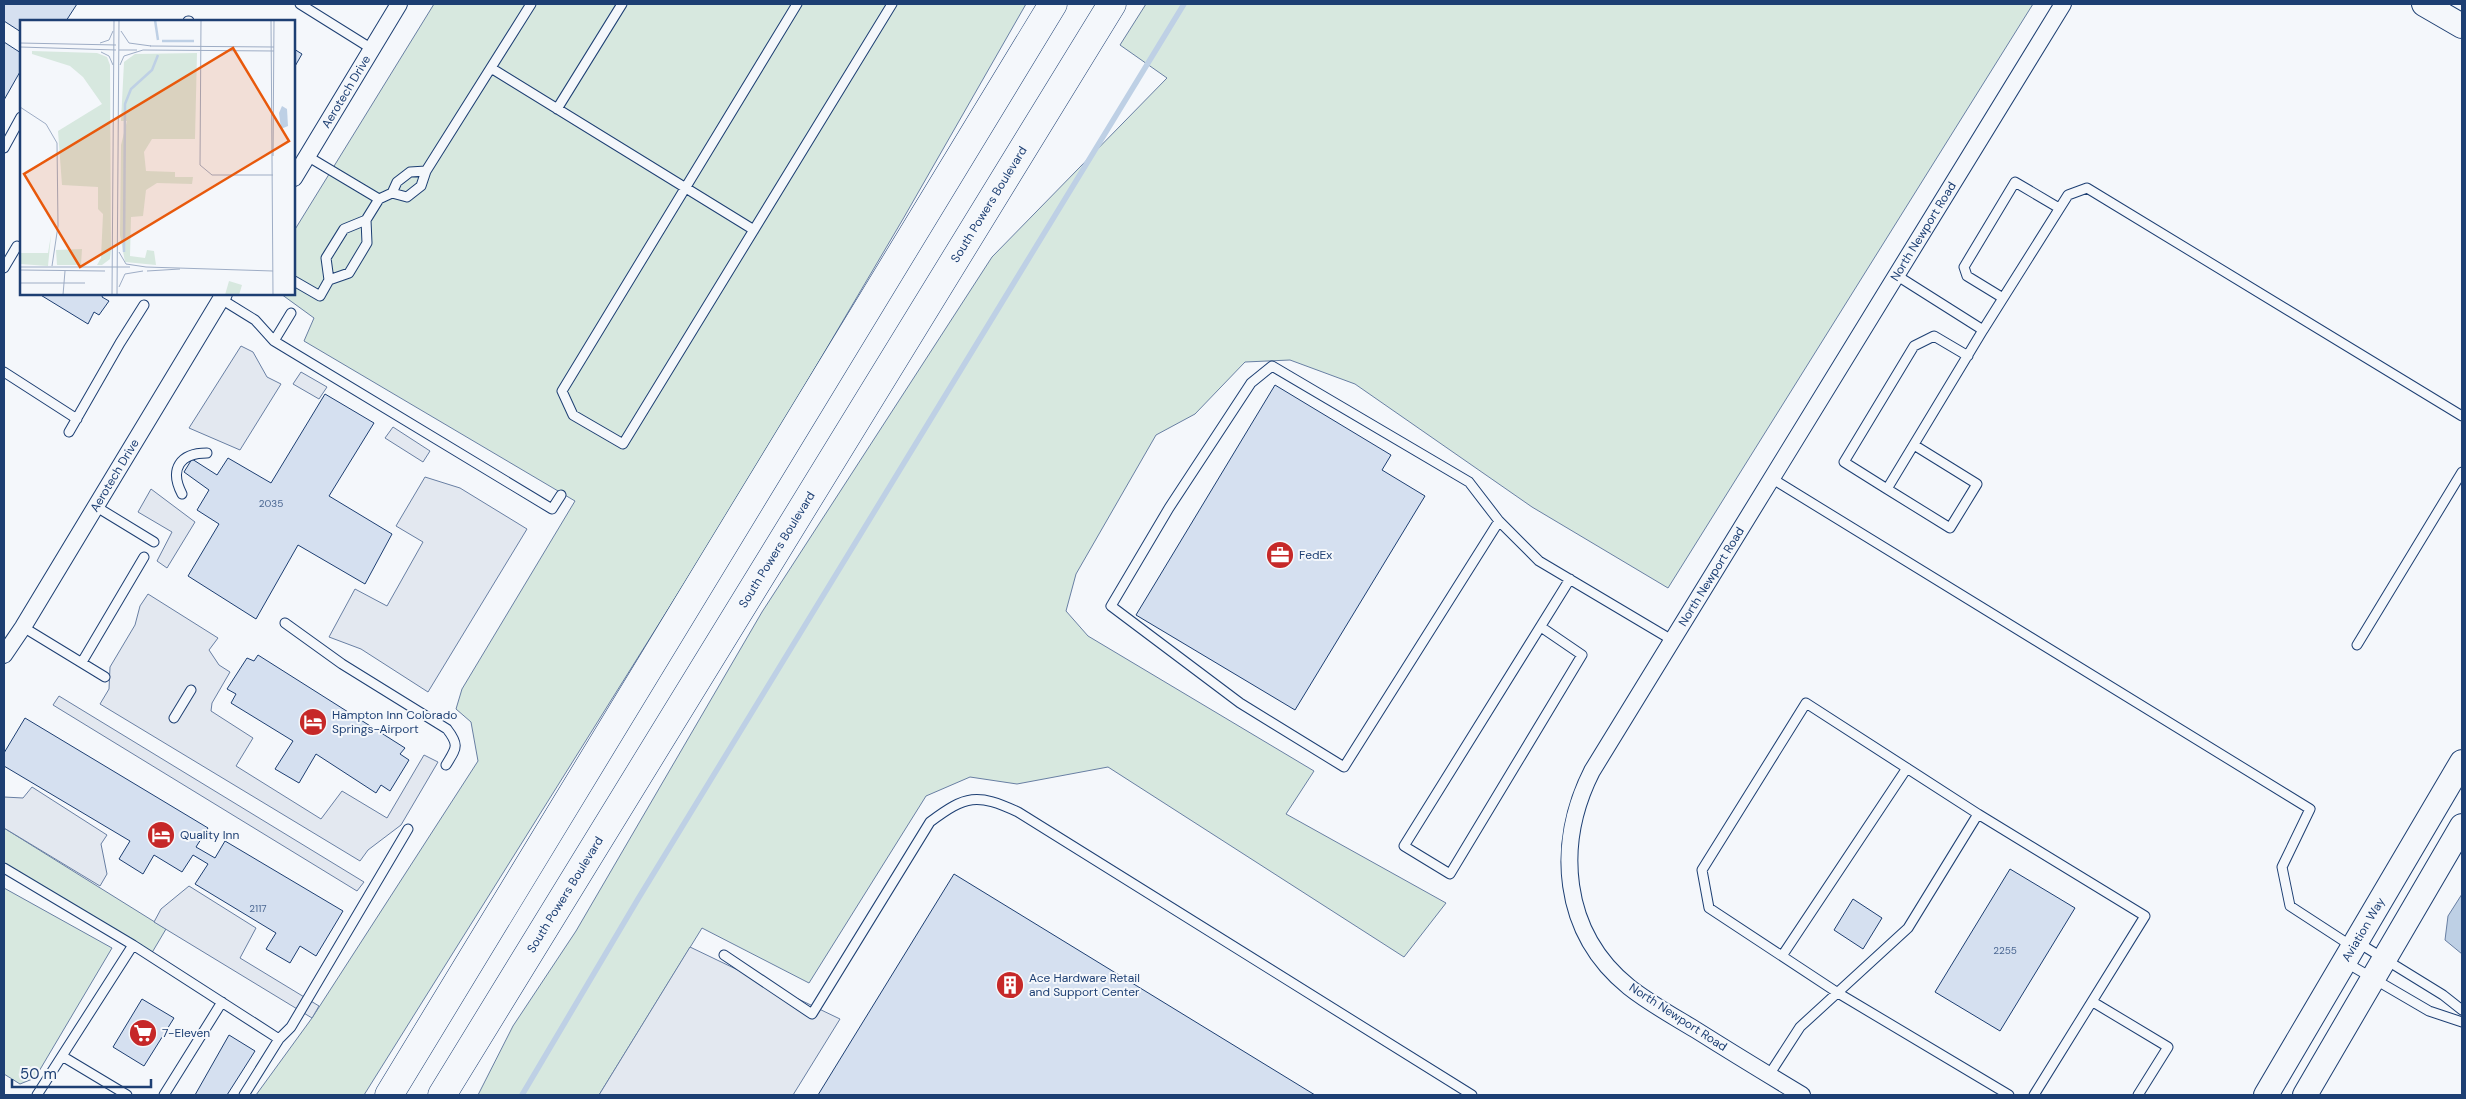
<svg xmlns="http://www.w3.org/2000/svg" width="2466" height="1099" viewBox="0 0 2466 1099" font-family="'DM Sans',sans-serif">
  <rect width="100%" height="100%" fill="#f4f7fb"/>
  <path fill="#d7e8df" stroke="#687fa3" d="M434,4H1026L903,219L749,480L364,1095H256L312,1018L478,761L471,722L456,709L462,689L575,501L304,341L314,318L281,294H294V231Z
    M1146,4H2033L1668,588L1532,507L1355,384L1290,360L1245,362L1195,414L1156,435L1076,574L1066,611L1088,636L1314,771L1286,814L1446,903L1404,957L1108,767L1017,784L970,777L926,796L809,983L702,928L599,1095H478L513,1026L576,931L762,612L992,257L1167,78L1120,45Z
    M4,828L166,929L150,956L4,868Z
    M4,888L112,948L35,1078L20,1084L4,1074Z"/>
  <path fill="#e3e8f0" stroke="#687fa3" d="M241,346L253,352L267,377L281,384L240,450L189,428Z
    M301,372L327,387L319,399L293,384Z
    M393,427L430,451L423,462L385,438Z
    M425,477L460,488L527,529L428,692L361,649L329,637L355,589L387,606L423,542L396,526Z
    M151,489L195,522L167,568L157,561L172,532L138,512Z
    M148,594L218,638L209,650L219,665L230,672L212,703L211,711L253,738L236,766L321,819L342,791L387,818L424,755L438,762L401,825L368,850L360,861L100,704L109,689L110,667L135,625L140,606Z
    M59,696L364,882L357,891L53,705Z
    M32,787L107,835L101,844L107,874L100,886L4,828V797L23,798Z
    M189,886L256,928L240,958L319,1006L312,1018L154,922L161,909Z
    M690,947L840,1019L793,1095H599Z"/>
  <path fill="#bed0e5" stroke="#687fa3" d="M2462,894V954L2445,940L2448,916Z"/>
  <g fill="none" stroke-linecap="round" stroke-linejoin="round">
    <path stroke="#bed0e5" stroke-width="5.5" d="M522,1095L638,899L1184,4"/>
  </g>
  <path fill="#d5e0f0" stroke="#1d3f73" d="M4,4H77L66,21H21V32L4,21Z
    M4,42L21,53V70L4,100Z
    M294,49L302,54L294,68Z
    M39,294H103L102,297L109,301L99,315L94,312L88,324Z
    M1275,385L1391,455L1382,470L1425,496L1295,710L1136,615Z
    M325,394L374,423L329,496L392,534L365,584L298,545L256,619L188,576L219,524L197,510L209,490L184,472L192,459L217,475L228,458L271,483Z
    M258,655L405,748L400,754L409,760L390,791L381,785L376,793L316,754L299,783L275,769L293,741L231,703L236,694L227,689L247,658L254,661Z
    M25,718L208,828L196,847L215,858L225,841L343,911L316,956L300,946L290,963L266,949L276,933L195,884L208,864L193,855L182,872L154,855L143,874L119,859L130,841L4,766V753Z
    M2010,869L2075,908L2000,1031L1935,992Z
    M954,874L1315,1095H818Z
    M1853,899L1882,918L1863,949L1834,930Z
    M142,999L174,1018L144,1066L113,1047Z
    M229,1035L255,1051L227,1095H195Z"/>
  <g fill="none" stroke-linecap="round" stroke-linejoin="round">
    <defs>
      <path id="lane" d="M300,4L372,49
        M797,4L562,391L573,415L623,444L892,4
        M188,21H189
        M491,68L754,230
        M557,109L622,4
        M4,148L21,117
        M426,171L531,4
        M379,199L392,193L397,182L410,172L426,171L421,186L407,197L392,193
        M4,268L17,246
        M1896,275L1983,330L2068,195L2087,188L2462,416
        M329,280L326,258L344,229L366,220
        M294,281L320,296L329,280L349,273L367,243L366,220L379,199L307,156
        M2003,298L1967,276L1964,267L2015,182L2059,208
        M221,299L255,320L274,341L552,509L561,495
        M274,341L291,313
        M4,372L77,419
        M69,432L120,343L144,305
        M1914,445L1977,484L1950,528L1887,489L1983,330
        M1771,478L2310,809L2282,867L2290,906L2353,947
        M1887,489L1844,462L1914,346L1934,336L1968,356
        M182,494C169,469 180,453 207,453
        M95,506L154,542
        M1499,521L1344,767L1240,703L1111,606L1169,508L1251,383L1272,366L1469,482L1499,521L1539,561L1672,640
        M285,623L342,664L447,729C460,746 456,748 446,765
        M23,627L105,677
        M1541,627L1582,655L1450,874L1404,846L1570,579
        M2357,645L2462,472
        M82,662L144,557
        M174,718L191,690
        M1978,814L1806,703L1702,870L1709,908L1838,993L2009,1095
        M4,868L133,945L37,1095
        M2357,942L2443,995L2462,1010
        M133,945L279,1039L244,1095
        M724,955L812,1014L930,822C966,795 977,793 1018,812L1472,1095
        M1782,956L1907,768
        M2345,962L2429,1011L2462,1022
        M2093,1002L2168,1047L2138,1095
        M279,1039L291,1027L408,829
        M62,1056L127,1095
        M1769,1075L1800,1027L1908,928L1978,814L2145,916L2034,1095
        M164,1095L222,1002"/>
      <g id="street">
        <path id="s1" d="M294,178L399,4"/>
        <path id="s2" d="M4,655L23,627L224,294"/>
        <path id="s3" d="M1802,1095C1767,1074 1731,1052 1696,1030C1673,1016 1649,1003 1629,987C1561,932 1555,844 1592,771L2063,4"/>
      </g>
      <g id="secondary">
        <path d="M2424,4L2462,26"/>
        <path id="s4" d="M2266,1095L2462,762"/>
        <path d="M2305,1095L2462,826"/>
      </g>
      <g id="highway">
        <path d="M389,1095L1053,4"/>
        <path id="s5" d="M442,1095L1112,4"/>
      </g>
    </defs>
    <use href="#lane" stroke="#1d3f73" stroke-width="11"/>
    <use href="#street" stroke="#1d3f73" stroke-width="18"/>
    <use href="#secondary" stroke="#1d3f73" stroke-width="26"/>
    <use href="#highway" stroke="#1d3f73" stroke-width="29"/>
    <use href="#lane" stroke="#f4f7fb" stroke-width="9"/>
    <use href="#street" stroke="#f4f7fb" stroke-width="16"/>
    <use href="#secondary" stroke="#f4f7fb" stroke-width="24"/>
    <use href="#highway" stroke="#f4f7fb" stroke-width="28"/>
  </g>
  <defs>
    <symbol id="office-disc" viewBox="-11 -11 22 22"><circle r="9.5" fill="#c62828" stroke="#f4f7fb"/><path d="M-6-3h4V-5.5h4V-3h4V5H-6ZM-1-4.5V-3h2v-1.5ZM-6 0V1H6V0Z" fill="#fff"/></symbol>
    <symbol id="hotel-disc" viewBox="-11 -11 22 22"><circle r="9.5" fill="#c62828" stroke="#f4f7fb"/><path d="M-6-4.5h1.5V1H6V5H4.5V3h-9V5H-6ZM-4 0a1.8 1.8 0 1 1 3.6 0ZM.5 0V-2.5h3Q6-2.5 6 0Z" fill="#fff"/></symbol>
    <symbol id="building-disc" viewBox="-11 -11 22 22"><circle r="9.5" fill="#c62828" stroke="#f4f7fb"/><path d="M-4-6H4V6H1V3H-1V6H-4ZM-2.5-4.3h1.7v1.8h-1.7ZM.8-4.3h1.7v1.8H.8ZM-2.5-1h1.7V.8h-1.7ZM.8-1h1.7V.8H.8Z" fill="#fff"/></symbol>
    <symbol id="supermarket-disc" viewBox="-11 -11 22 22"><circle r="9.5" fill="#c62828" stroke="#f4f7fb"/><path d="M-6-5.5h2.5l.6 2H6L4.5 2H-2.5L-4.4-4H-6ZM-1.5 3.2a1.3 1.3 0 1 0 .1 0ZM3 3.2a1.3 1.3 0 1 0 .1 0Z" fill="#fff"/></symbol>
  </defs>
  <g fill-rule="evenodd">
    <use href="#office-disc" x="1264" y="539" width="32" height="32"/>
    <use href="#hotel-disc" x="297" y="706" width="32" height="32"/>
    <use href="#hotel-disc" x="145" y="819" width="32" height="32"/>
    <use href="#building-disc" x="994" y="969" width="32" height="32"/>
    <use href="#supermarket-disc" x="127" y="1017" width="32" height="32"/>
  </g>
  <g text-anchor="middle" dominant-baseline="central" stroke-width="4" stroke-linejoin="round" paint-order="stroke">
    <g font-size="10" fill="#4b6792">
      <text x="271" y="503">2035</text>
      <text x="258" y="908">2117</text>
      <text x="2005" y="950">2255</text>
    </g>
    <g font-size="12" fill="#1d3f73" stroke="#f4f7fb">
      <text stroke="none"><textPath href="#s1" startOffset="101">Aerotech Drive</textPath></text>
      <text stroke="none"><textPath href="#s5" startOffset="1045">South Powers Boulevard</textPath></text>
      <text stroke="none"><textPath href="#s3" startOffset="1075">North Newport Road</textPath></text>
      <text stroke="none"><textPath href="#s2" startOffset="211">Aerotech Drive</textPath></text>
      <text stroke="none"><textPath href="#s5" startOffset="640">South Powers Boulevard</textPath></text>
      <text stroke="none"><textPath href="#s3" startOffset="670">North Newport Road</textPath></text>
      <text stroke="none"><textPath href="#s5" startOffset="235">South Powers Boulevard</textPath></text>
      <text stroke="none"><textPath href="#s4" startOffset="192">Aviation Way</textPath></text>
      <text transform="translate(1678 1017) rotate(33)">North Newport Road</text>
    </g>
    <g font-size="12" fill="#1d3f73" stroke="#f4f7fb" text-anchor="start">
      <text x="1299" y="555">FedEx</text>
      <text x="332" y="715">Hampton Inn Colorado<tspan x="332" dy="14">Springs-Airport</tspan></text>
      <text x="180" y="835">Quality Inn</text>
      <text x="1029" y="978">Ace Hardware Retail<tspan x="1029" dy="14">and Support Center</tspan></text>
      <text x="162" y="1033">7-Eleven</text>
    </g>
  </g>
  <g transform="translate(20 20)">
    <rect width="275" height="275" fill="#f4f7fb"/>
    <path d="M12,31L77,33L87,37L90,45L91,230L90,239L82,245H77L81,238L83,194L78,189V167L42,165L38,111L82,84L63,57L50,46L12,34ZM177,33L175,119H132L124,132L126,151L155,152V157H173L172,164L137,163L126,170L123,196L111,197L110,236L125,238L127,230L134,231L136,245L105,242L100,215L101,125L107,101H101L104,42L115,34ZM31,215L28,246L0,244V233H28ZM62,229L61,245H37L36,230ZM209,261L222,265L219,275H205Z" fill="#d7e8df"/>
    <path d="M262,86L267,89L268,106L261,109L259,93Z" fill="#bed0e5"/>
    <path fill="none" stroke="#bed0e5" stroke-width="2.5" d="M135,0L138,20M142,21H174M104,232L105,84L111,69L132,50L138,35"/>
    <path fill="none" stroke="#9eadc5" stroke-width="1" d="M181,0L180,145L192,155H253M251,0L253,275M101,11L109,23L131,26M0,23L96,25M80,23L89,20L93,11M130,26L254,27M0,27L96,30M99,30H117M123,30L254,31M81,32L89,36L93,45M100,45L104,36L123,30M0,87L26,104L37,123L38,206L32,246M253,136L254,0M99,232L106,244L126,247M0,247H110M126,247L253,251M0,250L85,251M127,251L160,249M0,263H65M99,267L105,254L123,251M43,275L45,251M92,275L94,0M97,275L99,0"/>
    <path fill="#e8590c" fill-opacity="0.15" stroke="#e8590c" stroke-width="2.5" d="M213,28L269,121L60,247L4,154Z"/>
    <rect width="275" height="275" fill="none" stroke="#1d3f73" stroke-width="2.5"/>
  </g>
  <rect width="2466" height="1099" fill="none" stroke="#1d3f73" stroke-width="10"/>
  <path d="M12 1079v8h139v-8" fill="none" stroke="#1d3f73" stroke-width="2.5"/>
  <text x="20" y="1079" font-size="15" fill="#1d3f73" stroke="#f4f7fb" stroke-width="4" paint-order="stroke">50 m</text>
</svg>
